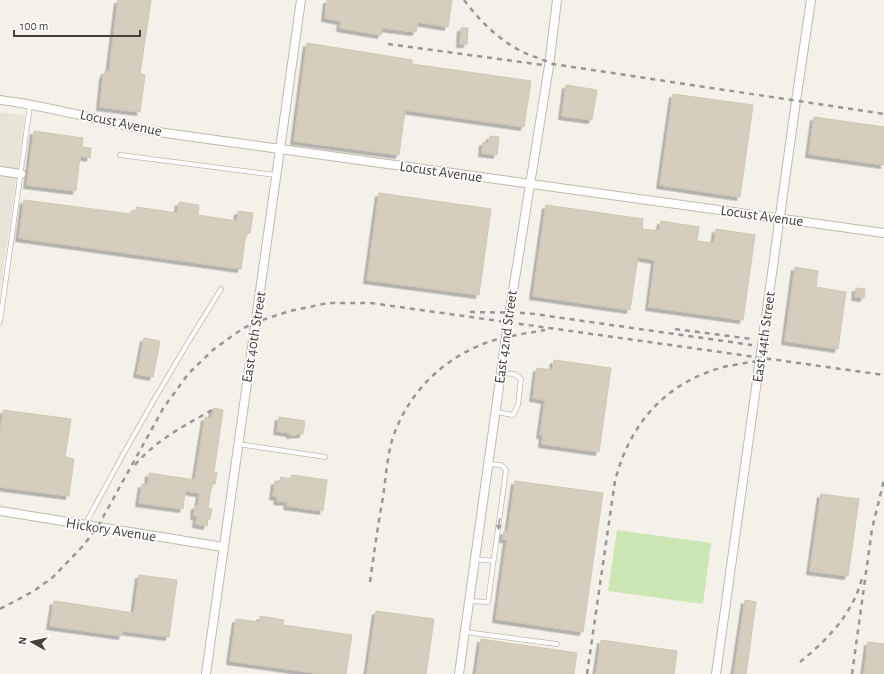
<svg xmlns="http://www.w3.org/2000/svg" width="884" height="674" viewBox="0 0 884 674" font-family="'Alegreya Sans',sans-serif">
  <defs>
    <filter id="shadow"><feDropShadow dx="-3.5" dy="3.5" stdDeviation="0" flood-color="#0004"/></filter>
  </defs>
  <rect width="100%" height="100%" fill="#f4f1e9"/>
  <path fill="#e8e4d7" d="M0,112L25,116L0,292Z"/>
  <path fill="#cce7b3" d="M617,530L711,543L703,604L608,591Z"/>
  <path fill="#d5cebe" stroke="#d0c6b2" filter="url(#shadow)" d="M118,0H151L140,74L145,75L140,112L100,107L103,77L105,71L109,72Z
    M327,0H452L448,27L418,22L416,32L382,28L381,35L340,28L341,21L325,18Z
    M461,28H468L467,44H460Z
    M307,43L412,60V64L531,81L524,127L405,110L399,155L294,141Z
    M566,85L597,90L592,120L562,116Z
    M673,94L753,105L740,197L660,185Z
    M814,117L884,127V165L809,154Z
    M34,131L83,138L82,147L91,148L90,158L80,156L76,191L27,185Z
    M490,136L499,137L497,155L482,153L483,142L489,143Z
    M379,193L491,209L479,295L367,280Z
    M24,200L131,214V211L136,212V207L177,213L179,202L199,205L198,215L237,221L238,211L253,213L250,233H246L241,269L19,238Z
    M546,205L643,219L642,229L659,231L661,221L699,227L697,241L714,243L716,229L755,235L743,320L649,307L655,260L638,257L630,310L533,296Z
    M795,267L818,271L816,287L846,292L838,349L785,341Z
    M856,288L865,289L864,298L855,297Z
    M144,338L160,341L153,377L137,374Z
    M554,360L611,368L599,452L542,444L543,435H540L545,400L533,398L537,368L552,370Z
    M213,408L223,410L214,472L217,473L215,484H212L210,494L208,508L212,509L210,519H208L207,526L196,524L197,516H194L195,506H198L200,493L185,491L183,509L139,503L142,484L148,485L149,473L195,480L205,417L212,418Z
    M3,410L71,419L65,457L74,459L69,496L0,487V434Z
    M279,417L305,421L303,434L290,435V433L277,431Z
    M292,475L327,480L323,511L287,506L288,502L277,501L278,497L273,496L275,481L280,482L281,477L291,479Z
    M515,481L603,493L583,632L496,619L507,539H503L504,531L508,532Z
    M821,494L859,499L848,576L810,571Z
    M139,575L177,580L169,637L123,631L122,636L50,626L54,601L134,613Z
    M745,600L756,602L746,674H734Z
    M376,611L434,619L426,674H367Z
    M260,616L284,620L283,625L352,635L346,674H323L230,661L236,619L260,622Z
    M481,639L577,653L574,674H476Z
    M601,640L677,651L674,674H596Z
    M868,642L884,644V674H864Z"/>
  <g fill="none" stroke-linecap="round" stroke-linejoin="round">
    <defs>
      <path id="lane" d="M120,155L276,175
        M0,322L30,105
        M496,412L513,415L518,405L521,379L514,374L501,373
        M238,444L325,457
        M85,525C128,443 172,367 221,289
        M475,559L493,561
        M470,601L488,602L506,470L501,465L489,464
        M465,632L557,644"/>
      <path id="street" d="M0,100C56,107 109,124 165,133L884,233
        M0,171L21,174
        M0,511L223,547
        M206,674L301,0
        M459,674L508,322L549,66L557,0
        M716,674L796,101L811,0"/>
    </defs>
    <use href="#lane" stroke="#bfbaab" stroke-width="5.5"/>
    <use href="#street" stroke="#bfbaab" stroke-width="10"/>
    <use href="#lane" stroke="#fff" stroke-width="4"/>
    <use href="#street" stroke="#fff" stroke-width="8"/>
    <path stroke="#979797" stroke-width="2.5" stroke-dasharray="5 5" stroke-linecap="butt" d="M464,0C479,20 497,38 519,50C530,56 542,59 553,64L884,114
      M388,44L543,65
      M470,312L527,313L752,345
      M675,329L752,339
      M135,465C156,440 184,426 212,410
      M370,582C374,553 378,525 383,497C386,477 387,457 393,437C408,394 440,361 483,344C503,336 524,334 545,330
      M0,609L34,591L53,577L82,547L97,528L164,407L189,373L214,349L242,329L256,322L290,311L328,303H371L884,375
      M800,662C827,640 853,614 862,578
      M587,674L615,481C630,422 668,380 728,366C740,364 752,361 765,361
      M852,674L872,529L884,480"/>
  </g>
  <defs><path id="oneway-solid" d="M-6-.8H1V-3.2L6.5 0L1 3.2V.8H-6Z"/></defs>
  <use fill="#a3a09b" href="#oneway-solid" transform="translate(499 524) rotate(98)"/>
  <g text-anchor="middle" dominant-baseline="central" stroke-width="3.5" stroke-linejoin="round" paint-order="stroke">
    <g font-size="15" fill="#474237" stroke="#fff">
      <text transform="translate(121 123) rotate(12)">Locust Avenue</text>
      <text transform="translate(441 172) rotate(8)">Locust Avenue</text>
      <text transform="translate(762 216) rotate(8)">Locust Avenue</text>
      <text transform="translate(254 337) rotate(-81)">East 40th Street</text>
      <text transform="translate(506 337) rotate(-82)">East 42nd Street</text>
      <text transform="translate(764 337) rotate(-82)">East 44th Street</text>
      <text transform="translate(111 530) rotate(9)">Hickory Avenue</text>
    </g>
  </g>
  <g transform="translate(32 642) rotate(278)" stroke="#ffffff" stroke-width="3" paint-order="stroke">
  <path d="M0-3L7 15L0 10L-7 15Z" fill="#474237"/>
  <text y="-6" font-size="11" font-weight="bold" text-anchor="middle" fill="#474237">N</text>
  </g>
  <path d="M14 30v6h126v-6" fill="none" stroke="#474237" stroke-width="2"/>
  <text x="20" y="30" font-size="12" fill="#474237" stroke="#ffffff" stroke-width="3" paint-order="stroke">100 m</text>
</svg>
